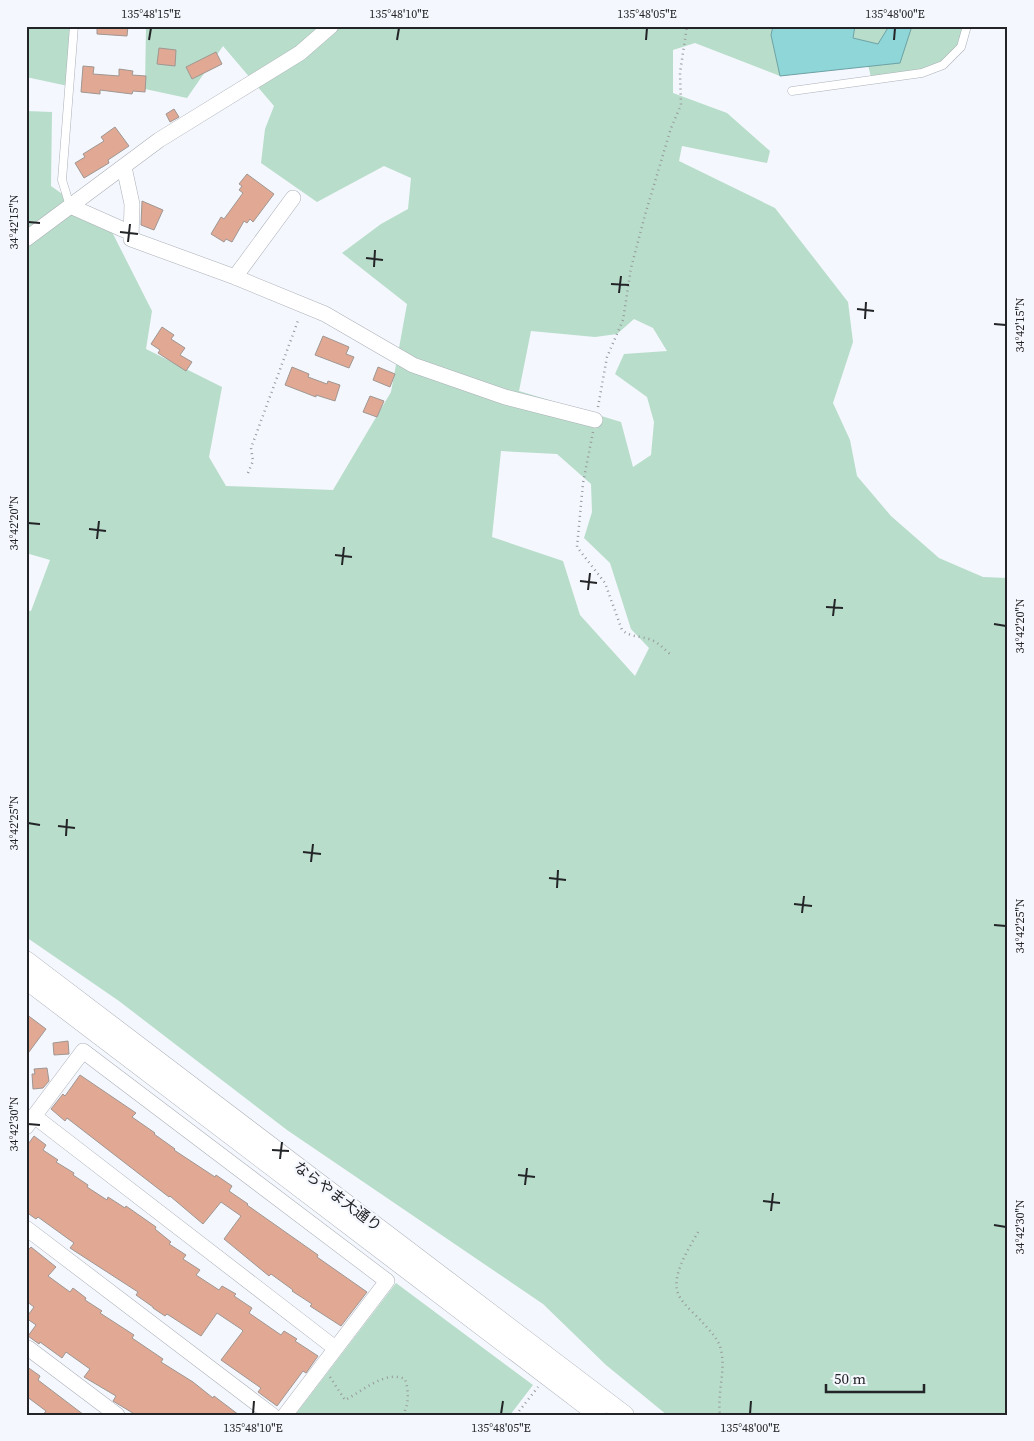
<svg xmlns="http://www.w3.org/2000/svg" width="1034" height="1441" viewBox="0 0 1034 1441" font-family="'Source Serif 4','Noto Sans JP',serif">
  <rect width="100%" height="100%" fill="#f4f7fd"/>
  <path fill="#b8ddca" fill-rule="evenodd" d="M26,26H71L68,86L26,77Z
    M146,26H773L771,35L780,76L695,43L673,50V93L727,113L770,151L767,163L682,146L679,161L775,208L848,302L853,342L833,403L850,440L857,476L891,516L939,558L983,577L1008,578V1415H667L606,1365L543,1304L287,1130L119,1001L26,937V610L31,611L50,560L26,553V111L52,112L51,186L110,228L152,311L146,349L222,387L209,457L226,486L333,490L391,392L407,304L342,253L381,224L408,209L411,178L384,166L317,202L261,163L265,129L274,106L223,46L187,98L145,89ZM634,319L653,328L667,351L624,354L615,374L647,397L654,422L651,455L633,467L621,422L519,391L531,331L595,337L617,334ZM501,451L557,454L591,484L592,512L584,538L610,563L631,629L649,648L635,676L580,615L563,561L492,537Z
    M855,26H889L878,44L853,38Z
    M909,26H964L958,46L941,63L921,70L871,77L868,65Z
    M396,1283L533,1385L510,1415H295Z"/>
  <path fill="#8ed6d8" stroke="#6ea1a3" d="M773,26H855L853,38L878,44L889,26H912L900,63L780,76L771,35Z"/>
  <path fill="#e1a994" stroke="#9f9692" d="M97,26H128L127,36L97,34Z
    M159,48L176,50L175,66L157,64Z
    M216,52L222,64L192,79L186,67Z
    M83,66L94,67L93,74L119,76V69L133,71L132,75L146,76L145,92L133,91L132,94L100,90V94L81,92Z
    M174,109L179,117L170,122L166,114Z
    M115,127L129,146L108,160L109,163L84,178L75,163L85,157L83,154L104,141L101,137Z
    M247,174L274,194L253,222L250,219L247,223L244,221L232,242L226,239L224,242L211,234L221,217L224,219L243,193L239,190L242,186L239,184Z
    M142,201L163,210L154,230L141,225Z
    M162,327L174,335L171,339L185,348L180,355L192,362L186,371L158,353L160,350L151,344Z
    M323,336L349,347L346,354L354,357L349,368L315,355Z
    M292,367L309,374L308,377L327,384L328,381L340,385L335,401L316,395V397L285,385Z
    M378,367L395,374L390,387L373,380Z
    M370,396L384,401L377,417L363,412Z
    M26,1014L46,1029L26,1056Z
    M68,1041L69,1054L54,1055L53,1043Z
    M47,1068L49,1081L43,1088L33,1089L32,1074H35L34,1069Z
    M80,1075L136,1113L132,1117L155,1133L154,1134L175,1149L174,1150L215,1177L216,1175L232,1186L229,1191L248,1204L247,1205L318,1255L317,1257L367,1292L341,1326L310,1306L312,1304L292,1291L293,1290L271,1274L269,1276L224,1239L241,1216L221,1202L203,1224L170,1196L169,1197L67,1118L65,1121L51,1109L63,1094L65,1096Z
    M34,1136L46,1145L43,1150L58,1160L56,1162L74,1173L73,1175L88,1185L87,1187L107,1200L108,1197L125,1208L126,1206L156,1227L155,1229L171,1242L169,1244L186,1255L183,1259L200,1270L196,1275L219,1290L222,1286L236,1294L234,1296L252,1308L249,1313L281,1335L284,1331L297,1339L295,1341L318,1356L306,1373L303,1371L277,1406L258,1392L261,1388L221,1360L243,1331L241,1329L217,1313L201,1336L167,1314L165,1316L153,1308V1307L136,1295L138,1292L70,1248L74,1243L38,1217L36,1219L26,1212V1147Z
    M31,1247L56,1267L48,1276L70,1292L73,1288L86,1298L85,1300L102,1311L100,1313L134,1335L132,1338L163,1359L161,1362L193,1382L213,1398L214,1396L239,1415H136L113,1401L116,1396L84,1377L90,1369L66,1352L62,1358L40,1342L39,1344L28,1336L36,1325L26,1318L34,1307L26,1301V1252Z
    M26,1366L40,1376L38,1380L84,1415H43L46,1411L26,1396Z"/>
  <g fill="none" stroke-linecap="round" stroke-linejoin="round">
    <defs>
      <path id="service" d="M792,91L922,73L943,65L961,47L967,26
        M70,206L62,180L74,26"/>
      <path id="minor" d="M124,167L132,204L131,239L235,277L325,314L413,365L505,397L595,420
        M70,206L131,233
        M26,239L159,140L300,53L331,26
        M235,277L293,198
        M34,1116L335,1348
        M26,1127L83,1051L387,1281L285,1415
        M26,1228L272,1415
        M26,1348H28L117,1415"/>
      <path id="tertiary" d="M26,960L625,1415
        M26,980L598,1415"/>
    </defs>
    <use href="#service" stroke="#acb0b8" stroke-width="9"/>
    <use href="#minor" stroke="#acb0b8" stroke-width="16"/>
    <use href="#tertiary" stroke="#acb0b8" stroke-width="19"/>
    <path stroke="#97999d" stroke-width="2.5" stroke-dasharray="1 4" stroke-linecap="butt" d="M598,407L607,357L623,320L631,268L645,215L671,128L681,105L680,73L687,26
      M593,432L583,483L577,547L605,583L622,630C630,637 640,636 649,639C658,642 663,648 670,654
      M248,473L253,461L251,448L299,318
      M698,1232C689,1249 667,1280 681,1299C687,1308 697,1316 704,1324C711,1332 719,1340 721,1350C726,1371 717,1393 720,1415
      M330,1377L345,1400C363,1391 385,1370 405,1379C409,1391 409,1404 403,1415
      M516,1415L538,1387"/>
    <use href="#service" stroke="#fff" stroke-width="8"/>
    <use href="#minor" stroke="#fff" stroke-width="15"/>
    <use href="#tertiary" stroke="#fff" stroke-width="18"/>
  </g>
  <path fill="none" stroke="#232427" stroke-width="2" d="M149,40L151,28M397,40L399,28M646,40L647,28M894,40L895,28M28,222L40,223M120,232L138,234M128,242L130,224M366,258L383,260M374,267L375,250M611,284L629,285M619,293L621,276M857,309L874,311M865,319L866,302M994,324L1006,325M28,523L40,524M89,529L106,531M97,539L99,521M335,555L352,557M342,565L344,547M580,581L597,583M588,590L590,573M826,607L843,608M833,616L835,599M994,624L1006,626M28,823L40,825M58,826L75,828M66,836L67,819M303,852L321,854M311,862L313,844M549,878L566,880M557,888L558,870M794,904L812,906M802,913L804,896M994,925L1006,926M28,1124L40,1125M272,1150L289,1151M280,1159L282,1142M518,1175L535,1177M525,1185L527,1168M763,1201L780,1203M771,1211L773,1193M994,1225L1006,1227M253,1414L254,1401M501,1414L503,1401M750,1414L751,1401"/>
  <g text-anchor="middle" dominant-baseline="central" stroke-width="4.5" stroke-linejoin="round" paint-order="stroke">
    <g font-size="15" fill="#232427" stroke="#f4f7fd">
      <text transform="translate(338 1196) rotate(37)">ならやま大通り</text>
    </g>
  </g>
  <rect width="1034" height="1441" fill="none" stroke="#f4f7fd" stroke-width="55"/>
  <path d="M826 1384v8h98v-8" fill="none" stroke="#232427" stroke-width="2.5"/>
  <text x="834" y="1384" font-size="15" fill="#232427" stroke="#f4f7fd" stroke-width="4" paint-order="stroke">50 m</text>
  <rect x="28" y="28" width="978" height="1386" fill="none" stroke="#232427" stroke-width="2"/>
  <g font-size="12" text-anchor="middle" fill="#232427">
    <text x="151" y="18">135°48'15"E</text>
    <text x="399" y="18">135°48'10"E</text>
    <text x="647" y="18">135°48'05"E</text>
    <text x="895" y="18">135°48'00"E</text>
    <text transform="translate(14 222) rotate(-90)" y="4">34°42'15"N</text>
    <text transform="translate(1020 325) rotate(-90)" y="4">34°42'15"N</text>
    <text transform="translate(14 523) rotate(-90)" y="4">34°42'20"N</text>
    <text transform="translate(1020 626) rotate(-90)" y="4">34°42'20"N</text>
    <text transform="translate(14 823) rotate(-90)" y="4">34°42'25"N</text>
    <text transform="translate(1020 926) rotate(-90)" y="4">34°42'25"N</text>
    <text transform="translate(14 1124) rotate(-90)" y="4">34°42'30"N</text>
    <text transform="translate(1020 1227) rotate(-90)" y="4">34°42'30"N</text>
    <text x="253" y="1432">135°48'10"E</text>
    <text x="501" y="1432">135°48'05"E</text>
    <text x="750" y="1432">135°48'00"E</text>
  </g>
</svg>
